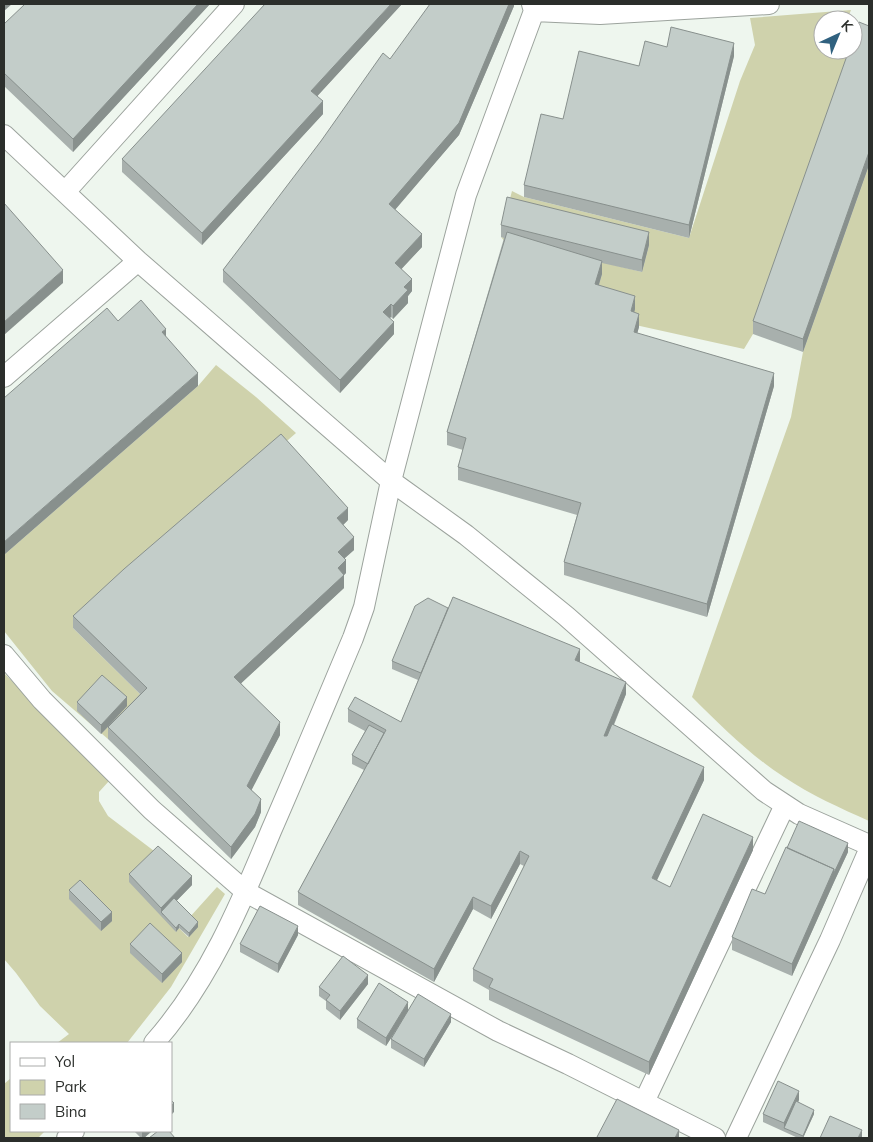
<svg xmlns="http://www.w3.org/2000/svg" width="873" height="1142" viewBox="0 0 873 1142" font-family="Mulish,sans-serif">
  <rect width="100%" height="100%" fill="#eef6ee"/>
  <path fill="#cfd2ac" d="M851,10L847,20H823V50H853V32L859,35L753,334L744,349L631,324L595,297L602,274L507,244L501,237L642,272L649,245L507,210L512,191L524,197L689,238L740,81L755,45L750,18Z
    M869,165V821C840,808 811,795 784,777C750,755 721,726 692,697L791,417L803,352Z
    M216,365L256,397L296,433L73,628L147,701L108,739L52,691L4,631V555L198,386Z
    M4,673L109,781L99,792V801L108,816L158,854L176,932L179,928L188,937L189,918L217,887L225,894L171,987L127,1043H57L69,1034L40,1006L16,973L4,959Z
    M11,1078V1131H45L38,1138H4V1084Z"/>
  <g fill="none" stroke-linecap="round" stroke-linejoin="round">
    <defs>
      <path id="minor" d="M534,11L600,14L769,4
        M4,135L138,261L391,481L466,535L566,616L764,791L799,814L869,845
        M65,192L234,4
        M4,377L138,261
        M4,655L42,700L152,810L246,892L498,1031L568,1064L715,1138
        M154,1043C208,982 240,906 271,831C299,767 326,702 353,638L364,607L391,481L466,195L534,11L532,4
        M644,1102L785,805
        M67,1138L74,1131
        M736,1138L830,940L869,850"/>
    </defs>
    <use href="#minor" stroke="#9ca39d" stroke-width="22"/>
    <use href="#minor" stroke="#fff" stroke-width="20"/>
  </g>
  <path fill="#a8b0ad" d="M210,4L73,152L4,86V24Z
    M402,4L317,96L323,114L202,245L122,172V159Z
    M514,4V6L459,135L395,209L422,247L401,269L412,291L408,296V303L393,319L391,317L389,318L394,334L340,393L223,282V270L390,59Z
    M869,26V165L803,352L753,334V321Z
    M667,47L734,56L689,238L524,197V185L563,119Z
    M501,225L649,245L642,272L602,263V274L599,285L635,309L634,312L639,327L637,333L774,386L707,617L564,575V562L577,515L458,480V467L463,450L447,445V432L504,238L501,237Z
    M348,520L343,525L354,550L345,558L346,573L344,575V588L241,683L280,735L251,790L261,812L255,827L231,859L108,739V727L101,734L77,711V702L127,706L110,725L140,694L73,628V616Z
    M448,608L580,661L579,662L626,694L614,725L704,780L656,881L670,887L753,850L649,1075L489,1000V990L473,981V969L524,866L520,864L491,919L473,909L434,982L298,905V892L364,770L352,764V755L365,731L348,722V709L401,722L418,680L392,669V661Z
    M787,848L848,852L834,882L792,976L732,950V937L765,894Z
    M129,874L192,885L176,901L198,927L189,937L179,928L176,932L129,882Z
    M69,890L112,921L101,931L69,899Z
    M298,935L278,973L240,952V944Z
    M130,944L182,962L162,983L130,953Z
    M368,984L340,1020L326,1009V1001L319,996V987Z
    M408,1010L451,1022L424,1067L391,1048V1039L400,1024L386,1046L357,1028V1019Z
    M799,1100L798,1102L814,1114L803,1138H798L763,1122V1114Z
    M134,1131H152L144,1138H141Z"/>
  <path fill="#88908d" d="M4,4H12L4,11Z
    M198,4H210L73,152V139Z
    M391,4H402L311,103V91Z
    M509,4H514V6L459,135L389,217V204Z
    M734,43V56L689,238V225Z
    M323,101V114L202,245V233Z
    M869,152V165L803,352V339Z
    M649,232V245L642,272V260Z
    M422,234V247L395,276V263Z
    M602,261V274L595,297V284Z
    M63,270V283L4,335V322Z
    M412,279V291L408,296V303L393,319V306L404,287Z
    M635,296V309L631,324V311Z
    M391,304V317L383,325V312Z
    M639,314V327L634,345V332Z
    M394,322V334L340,393V380Z
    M166,329V341L162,332Z
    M198,373V386L4,555V542Z
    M774,373V386L707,617V604Z
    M348,508V520L337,531V518Z
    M354,537V550L338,564V552Z
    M346,560V573L344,575V588L234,690V677Z
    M580,649V661L575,673V660Z
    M626,682V694L604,748V736Z
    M127,697V706L101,734V725Z
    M280,722V735L247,799V786Z
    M704,767V780L652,891V878Z
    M261,799V812L255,827L231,859V847Z
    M753,837V850L649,1075V1062Z
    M848,843V852L834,882L792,976V964L834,869Z
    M520,851V864L491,919V906Z
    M192,876V885L163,915L161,912V908Z
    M473,897V909L434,982V969Z
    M112,912V921L101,931V922Z
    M198,922V927L189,937V933Z
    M179,924V928L176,932V928Z
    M298,926V935L278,973V964Z
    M182,953V962L162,983V974Z
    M368,975V984L340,1020V1011Z
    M408,1002V1011L386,1046V1038Z
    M451,1014V1022L424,1067V1059Z
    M799,1091V1100L786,1128H784V1132V1123Z
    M174,1103V1112L171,1115V1106Z
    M814,1110V1114L803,1138V1136Z
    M679,1130V1138H675Z
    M862,1130V1138H858Z
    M142,1131H152L144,1138H142Z"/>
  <path fill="#c3cdc9" stroke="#88908d" d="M25,4H198L73,139L4,73V24Z
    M265,4H391L311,91L323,101L202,233L122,159Z
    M430,4H509L459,123L389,204L422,234L395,263L412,279L404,287L408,290L393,306L391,304L383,312L394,322L340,380L223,270L321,141L383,53L390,59Z
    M859,22L869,26V152L803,339L753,321L849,50H853V40Z
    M671,27L734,43L689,225L524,185L541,114L563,119L579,51L639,66L645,41L667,47Z
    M507,197L649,232L642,260L501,225Z
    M4,203L63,270L4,322Z
    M507,232L602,261L595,284L635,296L631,311L639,314L634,332L774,373L707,604L564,562L581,503L458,467L466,438L447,432Z
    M141,300L166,329L162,332L198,373L4,542V398L107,308L118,321Z
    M281,434L348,508L337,518L354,537L338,552L346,560L338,568L344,575L234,677L280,722L247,786L261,799L255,814L231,847L108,727L147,688L73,616L124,569Z
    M453,597L580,649L575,660L626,682L604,736H607L612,724L704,767L652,878L670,887L703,814L753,837L649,1062L489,987L493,979L473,969L529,856L520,851L491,906L473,897L434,969L298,892L386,730L348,709L355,697L401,722Z
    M428,598L448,608L421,673L392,661L415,606Z
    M102,675L127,697L101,725L77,702Z
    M369,725L384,733L368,764L352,755Z
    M799,821L848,843L834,873V869L787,848Z
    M158,846L192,876L161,908L129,874Z
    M786,847L834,869L792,964L732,937L752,889L765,894Z
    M80,880L112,912L101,922L69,890Z
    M174,898L198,922L189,933L179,924L176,928L161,912Z
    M260,906L298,926L278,964L240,944Z
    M150,923L182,953L162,974L130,944Z
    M343,956L368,975L340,1011L326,1000L330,995L319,987Z
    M379,983L408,1002L386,1038L357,1019Z
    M418,994L451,1014L424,1059L391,1039Z
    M778,1081L799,1091L784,1123L763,1114Z
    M617,1099L679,1130L675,1138H600L597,1137Z
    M171,1100L174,1103L171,1106Z
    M796,1101L814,1110L803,1136L784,1128Z
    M830,1116L862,1130L858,1138H820Z
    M158,1131H169L175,1138H149Z"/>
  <rect width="873" height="1142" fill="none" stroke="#2b2e2b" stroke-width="10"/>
  <rect x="10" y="1042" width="162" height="90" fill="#ffffff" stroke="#aaabaa"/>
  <rect x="20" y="1058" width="25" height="8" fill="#ffffff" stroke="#aaabaa"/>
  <text x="55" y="1067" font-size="15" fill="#2b2e2b">Yol</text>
  <rect x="20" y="1080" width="25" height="15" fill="#cfd2ac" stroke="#aaabaa"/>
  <text x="55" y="1092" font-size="15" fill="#2b2e2b">Park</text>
  <rect x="20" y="1104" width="25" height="15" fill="#c3cdc9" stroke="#aaabaa"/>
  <text x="55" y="1117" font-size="15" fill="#2b2e2b">Bina</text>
  <g transform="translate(838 35) rotate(44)"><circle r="24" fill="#ffffff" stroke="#aaabaa"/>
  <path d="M0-4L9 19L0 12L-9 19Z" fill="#30617f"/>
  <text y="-8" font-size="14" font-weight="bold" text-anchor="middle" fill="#2b2e2b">K</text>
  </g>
</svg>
